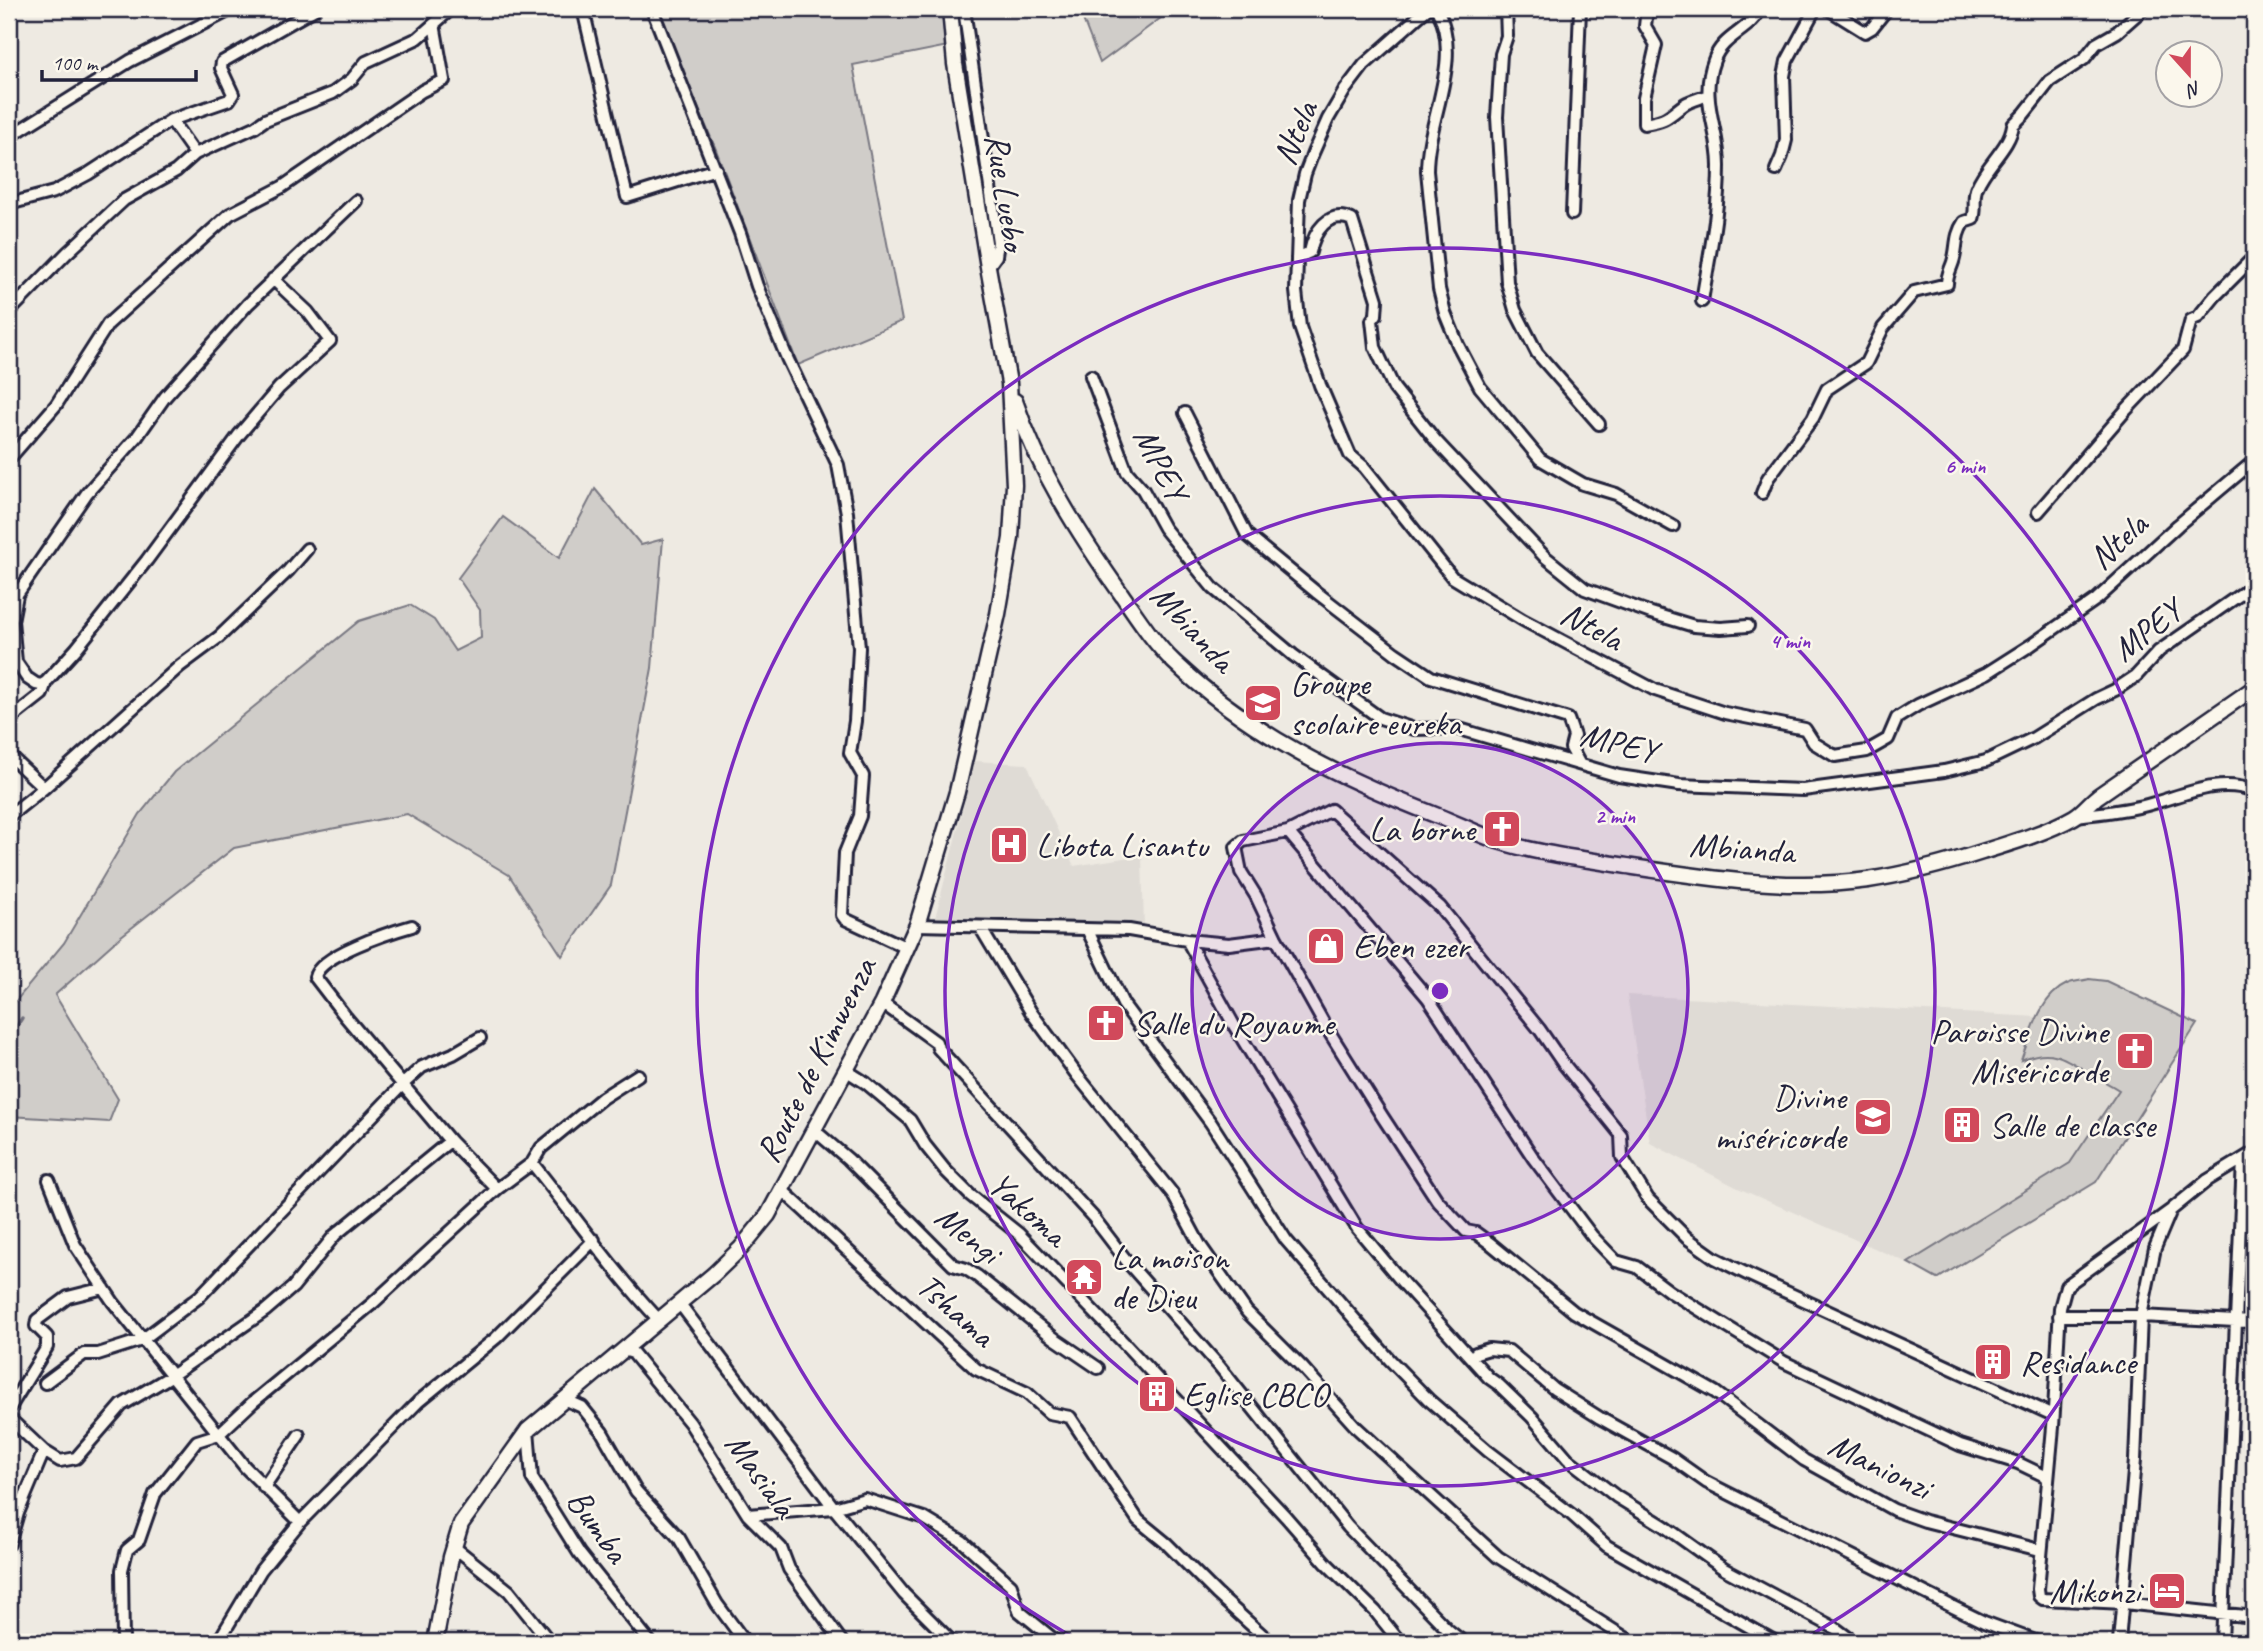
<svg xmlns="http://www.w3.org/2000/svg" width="2263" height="1651" viewBox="0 0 2263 1651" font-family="Caveat,sans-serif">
  <rect width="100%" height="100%" fill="#eeeae2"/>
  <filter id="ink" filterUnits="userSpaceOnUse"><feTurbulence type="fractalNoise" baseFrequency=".0143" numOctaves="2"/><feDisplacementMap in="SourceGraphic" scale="14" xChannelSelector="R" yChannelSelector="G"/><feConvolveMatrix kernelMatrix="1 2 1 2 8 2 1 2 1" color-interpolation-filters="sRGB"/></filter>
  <g filter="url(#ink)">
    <path fill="#dfdbd5" d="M975,761L1027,764L1074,866L1142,855L1144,928L934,922Z
      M1627,995L2038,1017L2021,1058L2048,1053L2061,1055L2119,1090L2070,1163L1908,1263L1738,1188L1650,1143Z"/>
    <path fill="#d0cdc9" stroke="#797882" stroke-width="2" d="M656,9H945L948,46L853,65L902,321L798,365L715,147Z
      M1079,9H1173L1100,63Z
      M595,489L641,545L663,539L652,668L611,885L562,956L509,875L407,814L234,848L120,937L55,995L118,1099L109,1122L9,1116V1009L64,943L140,814L174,772L359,621L410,605L434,620L455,651L481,638L480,610L458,578L503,517L559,558Z
      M2089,979L2106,981L2197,1024L2096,1182L1937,1279L1908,1263L2070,1163L2119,1090C2110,1084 2099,1079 2089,1073C2064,1057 2051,1047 2021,1060C2031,1034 2040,996 2067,984C2073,981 2083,981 2089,979Z"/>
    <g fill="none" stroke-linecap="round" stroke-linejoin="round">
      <path stroke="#716f7c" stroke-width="3.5" d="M9,1038L22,1018"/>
      <defs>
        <path id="minor" d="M583,9L627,197L716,169
          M652,9L740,233L757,286L787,358L838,465L847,513L859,648L855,721L850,753L863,776L860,816L845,853L842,915L845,919L907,948
          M964,9L998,242L996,256L988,267
          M1427,9L1364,65L1345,90L1328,119L1313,153L1305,174L1299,200L1296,291L1300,327L1320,385L1350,455L1364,467L1452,577L1523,620L1655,690L1725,713L1805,729L1814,743L1835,756L1867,751L1888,739L1897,718L1918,705L1987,673L2031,645L2097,599L2178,525L2254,461
          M1437,9C1464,61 1427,117 1427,171L1439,289L1445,313L1458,345L1480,387L1540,459L1583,484L1616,494L1673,526
          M1506,9L1507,36L1501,54L1497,117L1507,282L1515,310L1537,353L1599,424
          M1647,9L1645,26L1656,45L1644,98V124C1669,120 1667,117 1685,104C1692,100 1701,98 1708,95
          M1828,9L1865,32L1872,28L1887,9
          M171,120L195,154
          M9,137L130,61L232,9
          M1776,170L1782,156L1786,140L1784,76L1787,61L1815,9
          M9,204L54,192L88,174L171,120L229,100L233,94L221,68L222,62L315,9
          M1572,214L1580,9
          M1297,258L1310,252C1314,232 1328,209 1352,220L1377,300L1376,315L1372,320L1375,347L1394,388L1436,441L1544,556L1585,589L1651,613L1694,626L1721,628L1748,626
          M1702,301C1709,257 1719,212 1719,166C1719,128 1699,100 1714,60C1723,35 1750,31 1760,9
          M9,312L67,253L124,200L176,171L195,154L255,127L265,120L333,93L352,79L366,62L418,38L451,9
          M1091,376L1127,472L1143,490L1164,528L1213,588L1293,655L1380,718L1414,729L1456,728L1619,776L1679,785L1803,790L1944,771L1986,761L2034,738L2096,699L2115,690L2136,676L2159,651L2254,585
          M1185,413L1247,535L1316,592L1395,653L1431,677L1568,719L1574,736L1571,748L1579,763
          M9,459L56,405L108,324L230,214L282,187L422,91L444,80L434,24
          M1762,493L1768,478L1813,418L1827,389L1866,363L1883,328L1914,292L1947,284C1947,275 1950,271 1953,262C1958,246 1954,237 1964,222L1973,219C1977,208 1972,197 1977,187C1986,165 2010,147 2013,125L2024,114L2050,81L2084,59L2096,44L2117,32L2143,9
          M2038,512L2126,410L2183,350L2191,320L2198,317L2215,296L2254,257
          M9,579L17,595L12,621L16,662L27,678L36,684L41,685L46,682
          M9,606L87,493L137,437L165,397L248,304L356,201
          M9,720L42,694L46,682L76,649L147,560L239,435L279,388L330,341L308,312L273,279
          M9,755L44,788
          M9,816L44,788L180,666L219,637L288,571L307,549
          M2076,816C2100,813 2124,811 2147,805C2182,796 2218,777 2254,791
          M1288,832L1428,998L1534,1159L1592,1236L1616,1261L1637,1267L1669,1291L1784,1362L1960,1445L2018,1463L2047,1477
          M917,925L1129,930L1187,940L1229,944L1276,938
          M412,926C391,932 319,955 315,977L345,1016L450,1141L497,1189
          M980,927L1031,1012L1077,1075L1172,1193L1200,1245L1247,1312L1303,1368L1357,1428L1498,1557L1632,1642
          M1088,931L1123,1004L1211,1123L1286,1240L1390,1360L1429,1400L1488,1451L1571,1514L1607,1546L1776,1642
          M1187,940L1235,1027L1357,1228L1403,1283L1489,1378L1499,1385L1532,1417L1568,1459L1617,1497L1664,1526L1724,1569L1835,1628L1854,1642
          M882,1003L936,1042L938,1048L1093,1217L1129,1264L1220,1367L1348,1527L1448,1630L1463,1642
          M847,1071L866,1083L910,1120L925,1145L945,1170L970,1195L1019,1234L1124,1343L1286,1517L1326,1563L1375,1611L1400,1642
          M814,1130L848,1159L953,1265L966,1269L977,1276L1054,1338L1098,1368
          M2254,1152L2208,1180L2171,1210L2066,1286L2060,1308L2053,1427L2038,1589L2039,1596L2043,1599L2124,1603L2254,1617
          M532,1163C574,1215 613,1271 659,1320
          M49,1180L75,1245L113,1302L245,1467L300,1522
          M782,1190L976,1369L1027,1393L1049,1413L1070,1417L1138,1520L1166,1543L1217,1594L1270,1642
          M680,1304L834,1508L904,1594L952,1642
          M2059,1316H2141L2254,1322
          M623,1350L633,1353L690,1423L748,1515L781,1548L789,1569L842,1642
          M1471,1358L1476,1353L1489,1349L1509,1351L1554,1389L1600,1418L1672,1458L1706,1482L1953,1607L1984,1622L2038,1642
          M45,1383L84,1354H98L142,1340L199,1297L402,1085L422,1067L453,1054L480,1038
          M564,1399L582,1407L602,1432L636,1491L679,1538L717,1604L745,1642
          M9,1409L47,1347V1337L36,1326L37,1320L68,1297L104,1288
          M9,1418L44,1451L60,1461L76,1458L122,1405L171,1376L265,1311L293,1287L335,1235L450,1141
          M528,1430L532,1478L579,1553L650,1642
          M264,1487L299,1435
          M748,1515L834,1508L865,1499L924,1518L962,1541L1011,1585L1019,1611L1057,1642
          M9,1544L18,1513L44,1451
          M454,1547L509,1591L550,1642
          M2040,1550L1925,1521L1894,1510L1804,1460L1715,1392L1574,1312L1491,1244L1476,1233L1466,1231L1437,1200L1382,1116L1323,1022L1276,938L1256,896L1241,872L1236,847L1243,841L1288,832L1331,810L1440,907L1540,1030L1562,1062L1621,1135L1622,1157L1648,1199L1687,1238L1715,1258L1747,1274L2053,1415
          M123,1642L122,1570L127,1550L139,1540L155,1494L197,1441L219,1434L253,1402L373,1303L497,1189L532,1163L541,1148L602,1098L638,1075
          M218,1642L261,1570L300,1522L418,1402L496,1338L594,1240
          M2119,1642L2135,1460L2141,1316L2155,1248L2171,1210
          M2222,1642L2243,1160"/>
        <path id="tertiary" d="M1015,401C1039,472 1079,534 1122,595C1138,618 1154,643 1174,662C1251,735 1340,778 1438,816C1458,824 1478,834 1498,841C1539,854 1585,859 1627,866C1706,878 1788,891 1868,880C1907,874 1945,864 1982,852C2011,843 2048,832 2074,817C2083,812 2090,802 2098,796L2254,688
          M435,1642L451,1557L461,1524L528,1430L714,1274L741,1248L768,1215L882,1003L917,925L957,792L998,614L1011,538L1014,485L1009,383L988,267L955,64L950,9"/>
      </defs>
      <use href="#minor" stroke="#22223b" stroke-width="16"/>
      <use href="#tertiary" stroke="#22223b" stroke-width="19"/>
      <use href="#minor" stroke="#fbf7ec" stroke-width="10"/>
      <use href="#tertiary" stroke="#fbf7ec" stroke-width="14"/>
    </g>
  </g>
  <circle cx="1440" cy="991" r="248" fill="#7b2cbf" fill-opacity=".12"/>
  <g fill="none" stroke="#7b2cbf" stroke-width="3.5">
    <circle cx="1440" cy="991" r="248"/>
    <circle cx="1440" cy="991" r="495"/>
    <path d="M1080 1641A743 743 0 1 1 1800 1641"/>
  </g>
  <defs>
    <symbol id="school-square" viewBox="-11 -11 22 22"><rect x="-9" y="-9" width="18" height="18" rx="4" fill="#d1495b" stroke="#fbf7ec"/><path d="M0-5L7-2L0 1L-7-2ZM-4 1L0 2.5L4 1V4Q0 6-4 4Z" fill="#fff"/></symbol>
    <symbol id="church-square" viewBox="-11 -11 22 22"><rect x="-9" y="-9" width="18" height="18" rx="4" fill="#d1495b" stroke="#fbf7ec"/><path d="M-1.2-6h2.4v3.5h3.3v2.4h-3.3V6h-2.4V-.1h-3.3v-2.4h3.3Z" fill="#fff"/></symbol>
    <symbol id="hospital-square" viewBox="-11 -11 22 22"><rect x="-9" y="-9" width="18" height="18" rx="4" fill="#d1495b" stroke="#fbf7ec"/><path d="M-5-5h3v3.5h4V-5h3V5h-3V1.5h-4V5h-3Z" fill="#fff"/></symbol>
    <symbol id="shop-square" viewBox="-11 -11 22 22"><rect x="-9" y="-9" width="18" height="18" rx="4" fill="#d1495b" stroke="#fbf7ec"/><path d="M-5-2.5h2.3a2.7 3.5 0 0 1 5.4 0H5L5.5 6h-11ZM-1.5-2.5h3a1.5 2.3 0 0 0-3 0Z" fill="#fff"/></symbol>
    <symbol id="building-square" viewBox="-11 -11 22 22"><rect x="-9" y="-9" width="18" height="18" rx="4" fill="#d1495b" stroke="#fbf7ec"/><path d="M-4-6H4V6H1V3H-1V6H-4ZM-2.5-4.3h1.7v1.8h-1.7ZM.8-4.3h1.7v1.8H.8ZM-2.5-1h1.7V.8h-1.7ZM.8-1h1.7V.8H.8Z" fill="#fff"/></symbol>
    <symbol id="temple-square" viewBox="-11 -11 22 22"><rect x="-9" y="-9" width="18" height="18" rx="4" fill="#d1495b" stroke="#fbf7ec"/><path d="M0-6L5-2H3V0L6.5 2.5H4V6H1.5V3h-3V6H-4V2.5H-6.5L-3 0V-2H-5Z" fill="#fff"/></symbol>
    <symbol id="hotel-square" viewBox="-11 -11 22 22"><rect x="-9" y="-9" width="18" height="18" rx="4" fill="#d1495b" stroke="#fbf7ec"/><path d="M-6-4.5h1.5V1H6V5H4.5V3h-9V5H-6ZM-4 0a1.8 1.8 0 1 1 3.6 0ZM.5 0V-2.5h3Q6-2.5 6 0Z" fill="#fff"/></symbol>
  </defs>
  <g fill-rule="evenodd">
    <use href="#school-square" x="1241" y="681" width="44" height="44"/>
    <use href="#church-square" x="1480" y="807" width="44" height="44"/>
    <use href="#hospital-square" x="987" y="823" width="44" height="44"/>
    <use href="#shop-square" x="1304" y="924" width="44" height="44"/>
    <use href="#church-square" x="1084" y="1001" width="44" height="44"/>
    <use href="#church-square" x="2113" y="1029" width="44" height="44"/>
    <use href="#school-square" x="1851" y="1095" width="44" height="44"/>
    <use href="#building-square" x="1940" y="1103" width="44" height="44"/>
    <use href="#temple-square" x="1062" y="1255" width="44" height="44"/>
    <use href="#building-square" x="1971" y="1340" width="44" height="44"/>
    <use href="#building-square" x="1135" y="1372" width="44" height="44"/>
    <use href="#hotel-square" x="2145" y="1569" width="44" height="44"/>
  </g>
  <g text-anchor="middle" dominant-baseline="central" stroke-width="5" stroke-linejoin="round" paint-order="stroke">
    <g font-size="35" fill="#22223b" stroke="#fbf7ec">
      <text transform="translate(1295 133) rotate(-67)">Ntela</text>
      <text transform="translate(1006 192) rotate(81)">Rue Luebo</text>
      <text transform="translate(1161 464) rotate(62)">MPEY</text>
      <text transform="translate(2118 541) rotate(-42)">Ntela</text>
      <text transform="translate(1592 626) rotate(29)">Ntela</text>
      <text transform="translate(1193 628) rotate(47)">Mbianda</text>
      <text transform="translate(2147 630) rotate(-38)">MPEY</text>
      <text transform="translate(1619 743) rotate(14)">MPEY</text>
      <text transform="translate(1742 848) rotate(4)">Mbianda</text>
      <text transform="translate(816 1060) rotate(-63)">Route de Kimwenza</text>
      <text transform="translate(1028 1209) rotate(42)">Yakoma</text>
      <text transform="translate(968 1234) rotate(39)">Mengi</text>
      <text transform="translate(956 1310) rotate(42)">Tshama</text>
      <text transform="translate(1880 1466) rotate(26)">Manionzi</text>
      <text transform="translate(761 1475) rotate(54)">Masiala</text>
      <text transform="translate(598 1526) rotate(55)">Bumba</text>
    </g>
    <g font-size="35" fill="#22223b" stroke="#fbf7ec" text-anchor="start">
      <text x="1290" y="683">Groupe<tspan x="1290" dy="40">scolaire eureka</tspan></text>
      <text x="1475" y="829" text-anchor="end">La borne</text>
      <text x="1036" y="845">Libota Lisantu</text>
      <text x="1353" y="946">Eben ezer</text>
      <text x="1133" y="1023">Salle du Royaume</text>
      <text x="2108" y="1031" text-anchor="end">Paroisse Divine<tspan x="2108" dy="40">Miséricorde</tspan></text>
      <text x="1846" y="1097" text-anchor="end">Divine<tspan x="1846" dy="40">miséricorde</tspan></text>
      <text x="1989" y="1125">Salle de classe</text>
      <text x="1111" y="1257">La moison<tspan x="1111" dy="40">de Dieu</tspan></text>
      <text x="2020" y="1362">Residance</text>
      <text x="1184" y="1394">Eglise CBCO</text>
      <text x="2140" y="1591" text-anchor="end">Mikonzi</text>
    </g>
  </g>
  <circle cx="1440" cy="991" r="10" fill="#7b2cbf" stroke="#fbf7ec" stroke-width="3.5"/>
  <g font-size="21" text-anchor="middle" font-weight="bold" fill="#7b2cbf" stroke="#fbf7ec" stroke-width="5" stroke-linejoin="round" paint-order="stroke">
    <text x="1965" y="473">6 min</text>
    <text x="1790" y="648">4 min</text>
    <text x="1615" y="823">2 min</text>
  </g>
  <rect width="2263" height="1651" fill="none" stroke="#fbf7ec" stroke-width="35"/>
  <rect x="18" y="18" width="2228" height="1616" fill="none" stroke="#22223b" stroke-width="2.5" filter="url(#ink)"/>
  <g transform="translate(2189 74) rotate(159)"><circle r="33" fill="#fbf7ec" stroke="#a4a2a5" stroke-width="2"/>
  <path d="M0-5L12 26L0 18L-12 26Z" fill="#d1495b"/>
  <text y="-10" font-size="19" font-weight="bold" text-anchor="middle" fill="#22223b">N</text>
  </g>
  <path d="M42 70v10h154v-10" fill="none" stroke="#22223b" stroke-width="3.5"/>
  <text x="52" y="70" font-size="21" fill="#22223b" stroke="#fbf7ec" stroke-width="5" paint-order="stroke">100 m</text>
</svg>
